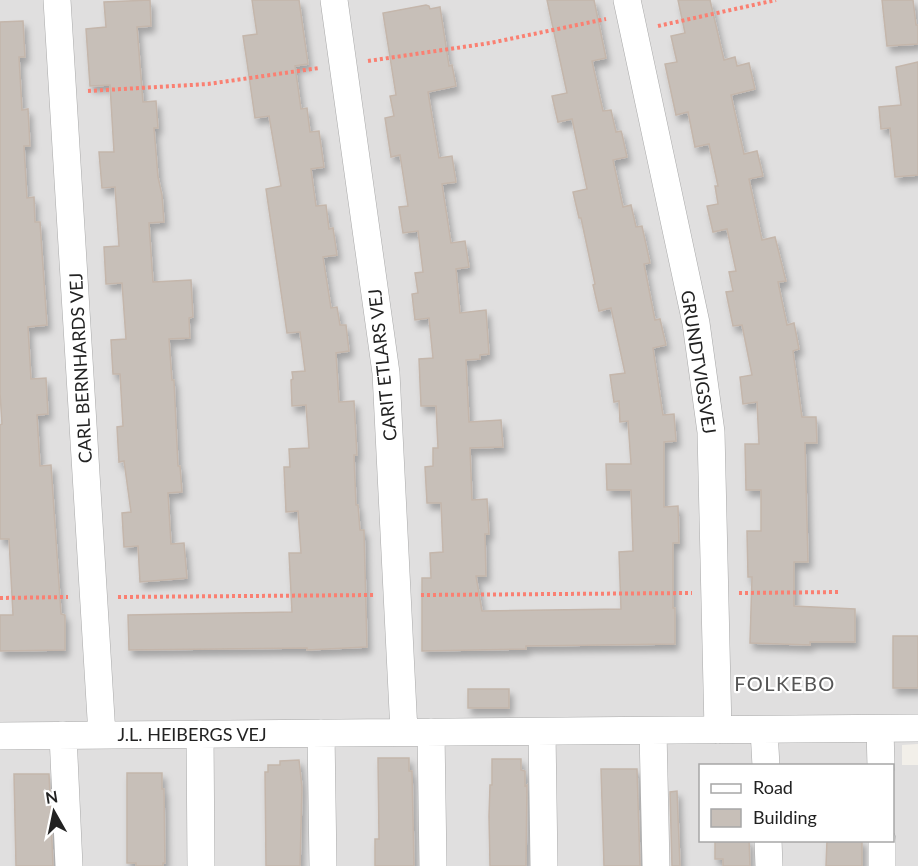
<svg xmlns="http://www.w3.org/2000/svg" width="918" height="866" viewBox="0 0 918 866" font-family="Lato,sans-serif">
  <defs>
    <filter id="shadow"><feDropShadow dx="3.5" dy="6" stdDeviation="3" flood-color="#0004"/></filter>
  </defs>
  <rect width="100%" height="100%" fill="#f2efe9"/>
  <path fill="#e0dfdf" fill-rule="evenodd" d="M0,0H918V744L902,745V765H918V866H0ZM700,766H892V840H700Z"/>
  <path fill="#c7bfb8" stroke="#c4b6ab" stroke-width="1.5" filter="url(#shadow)" d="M150,0L151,26L137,27L143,102L156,101L158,128H154L158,177L162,195L164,222L149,223L153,282L191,280L193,317L189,318L190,338L169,339L172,380H174L178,466H180L182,492L168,493L171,544L184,543L187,578L140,582L138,546L124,547L122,513L131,512L124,461L119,462L117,427L123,426L120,374H113L111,340L126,339L122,283L106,284L104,247L119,246L115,187L102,188L99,152H114L110,85L90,86L86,29L106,27L104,2Z
    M252,0H299L308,64L295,66L301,109L307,108L310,132L319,131L324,167L311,169L316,206L326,205L329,229L333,228L337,255L323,257L331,308L337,307L340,325H346L349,351L336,353L339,402L354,401L357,455H354L356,505H358L360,530H364L367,647L307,650V648L129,650L128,615L292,612L289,553H301L298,511L286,512L284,467H290L289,449L309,448L306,405L292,406L291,380L293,379L292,372L305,371L300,332L287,333L266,189L281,186L269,116L255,118L247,62L243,36L257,34Z
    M547,0H594L606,58L592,61L603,111L611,110L616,132L621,131L622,134L627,157L613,160L623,207L631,205L636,227L642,226L650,263L644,264L655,320L660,319L666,345L653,348L663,415L674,414L676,441L664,442V507L678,506L679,543H673V608H675V644L526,646V649L422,651V578H431L430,553L443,552L441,503H427L425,467L433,466V448H438L436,406H421L419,359L433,358L429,318L415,320L412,294L418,293L415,273L423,272L418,231L403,233L399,207L408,206L400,155L391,157L385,118L394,116L390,96L396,95L383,13L426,5L429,6L430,9L440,7L449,66L452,65L456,86L428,92L439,158L452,156L456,182L442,184L451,243L465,241L469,267L456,269L460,313L486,310L489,354L480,355V359L466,360L469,422L501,420L503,447L470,448L472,500L487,499L489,534H485L486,576H476L482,611L621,609L619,552L633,551L631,490H607L606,464H631L628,421L620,422L619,401L614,402L610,375L625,373L611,308L599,311L593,285L595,284L581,218H579L573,192L587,189L572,119L558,122L552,96L567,93Z
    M678,0H710L724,60L735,57L737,66L749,63L755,89L731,95L744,154L757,151L763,176L749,179L762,240L775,237L786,281L778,282L787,325L794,323L799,349L793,351L802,417H816L817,443H805L808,562H794V606L855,609V642H810V645L750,643L752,577H748L747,531H761V490H746L745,444H759L757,402L743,404L740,377L752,375L742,325L733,326L726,292L733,291L729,272L736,271L727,229L713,232L707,206L718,204L715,186H718L709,144L695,147L688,112L676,115L665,64L677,62L671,36L685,33Z
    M882,0H913L916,25H918V44L887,46Z
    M23,21L25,57H19L22,110L28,109L30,146H24L27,198L34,197L35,222H40L47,325L28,327L31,379L46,378L48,414L37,415L40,466L51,465L61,614L65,615V650L0,651V615H13L9,539H0V425L2,424L0,393V22Z
    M918,62V175L895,177L890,128L881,129L879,107L901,105L896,67Z
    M893,636H918V688H893Z
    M468,689H509V708H468Z
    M378,758H409V771H412L414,866H375V839H379Z
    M492,759H521V770L525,771V786L527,785L526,866H490L489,816L490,785H492Z
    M299,760L302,787L300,866H266L265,772H268V765H280V761Z
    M601,769H637L640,866H604Z
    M127,773H162V789H164L165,863H163V866H136V863H127Z
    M14,774H49L53,866H16Z
    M677,791L680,866H672L670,792Z
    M715,840H749L750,866H723V859H715Z
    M827,840H862V866H826Z"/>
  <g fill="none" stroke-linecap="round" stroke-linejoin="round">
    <defs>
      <path id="street" d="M57,0L102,735
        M334,0L386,373L404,732
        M627,0L696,323L711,432L718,730
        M880,729L881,766
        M764,730L766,766
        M653,731L656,866
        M431,732L433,866
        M542,732L544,866
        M321,733L323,866
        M200,734L201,866
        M63,735L69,866
        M0,736L918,728
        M768,840L769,866
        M882,840V866"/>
    </defs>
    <use href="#street" stroke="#a9a9a9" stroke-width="28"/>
    <path stroke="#fa8072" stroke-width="4" stroke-dasharray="3 3" stroke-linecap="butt" d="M658,26L776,0
      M368,61L490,43L606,19
      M88,91L208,84L319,68
      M739,593L841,592
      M421,595L692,593
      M118,597L374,595
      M0,598L68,597"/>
    <use href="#street" stroke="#fff" stroke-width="27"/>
  </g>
  <g text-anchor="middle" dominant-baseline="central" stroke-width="4.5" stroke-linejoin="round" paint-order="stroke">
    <g font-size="18" fill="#222" stroke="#fff">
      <text transform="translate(699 362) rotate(81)">GRUNDTVIGSVEJ</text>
      <text transform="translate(382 365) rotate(-96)">CARIT ETLARS VEJ</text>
      <text transform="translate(80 368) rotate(-93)">CARL BERNHARDS VEJ</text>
      <text x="192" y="734">J.L. HEIBERGS VEJ</text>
    </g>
    <g font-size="20" letter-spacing="1.5" fill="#555" stroke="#fff">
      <text x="785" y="683">FOLKEBO</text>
    </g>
  </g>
  <rect x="699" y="764" width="195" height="78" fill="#ffffff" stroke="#a7a7a7" stroke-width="1.5"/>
  <rect x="711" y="784" width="30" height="9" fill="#ffffff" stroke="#a7a7a7" stroke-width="1.5"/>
  <text x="753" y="794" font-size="18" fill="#222222">Road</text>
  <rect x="711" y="809" width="30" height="18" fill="#c7bfb8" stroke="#a7a7a7" stroke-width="1.5"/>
  <text x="753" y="824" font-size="18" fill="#222222">Building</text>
  <g transform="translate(54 812) rotate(351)" stroke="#ffffff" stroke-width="4.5" paint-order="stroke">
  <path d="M0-4.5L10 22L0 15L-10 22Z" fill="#222222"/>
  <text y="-9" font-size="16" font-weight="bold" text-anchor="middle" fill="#222222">N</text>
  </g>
</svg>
